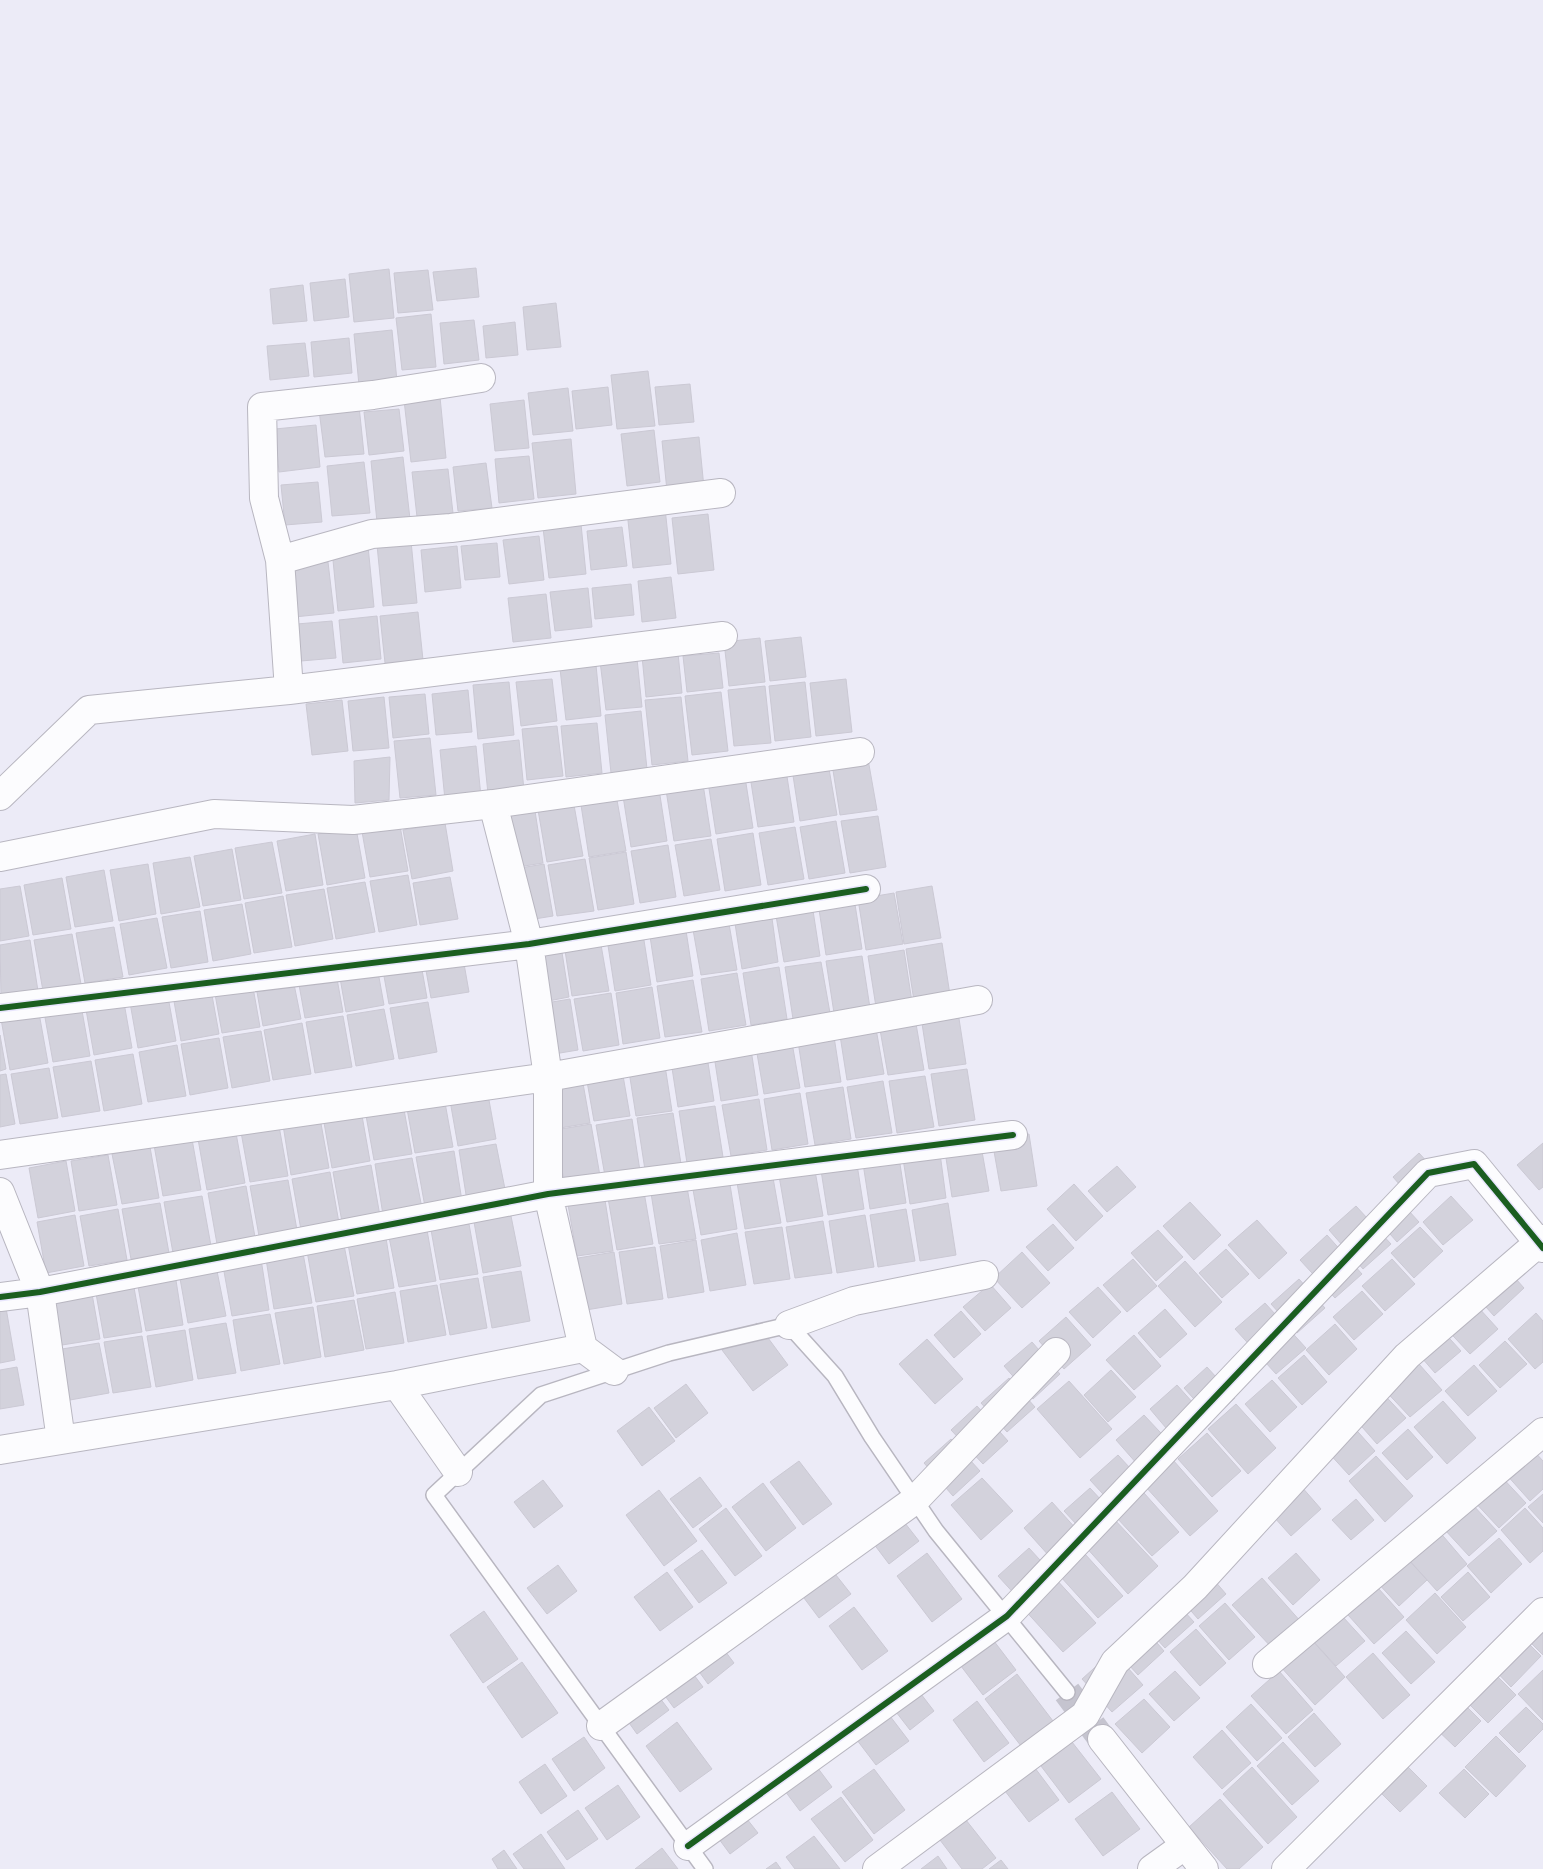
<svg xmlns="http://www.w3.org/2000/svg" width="1543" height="1869" viewBox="0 0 1543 1869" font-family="'Noto Serif',serif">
  <rect width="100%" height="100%" fill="#ecebf7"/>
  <path fill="#d3d2dc" stroke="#cbc9d4" d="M476,268L479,297L437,301L433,272Z
    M389,269L394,318L354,322L349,274Z
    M428,270L433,310L398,313L394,273Z
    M345,279L349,317L314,321L310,283Z
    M303,285L307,321L273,324L270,289Z
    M556,303L561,347L527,350L523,307Z
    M431,314L436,367L402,370L396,318Z
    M474,320L479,360L444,364L440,323Z
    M515,322L518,355L486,358L483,326Z
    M392,330L397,381L359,385L354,334Z
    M349,338L352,373L314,377L311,342Z
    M305,343L309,376L270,380L267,346Z
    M648,371L655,426L617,429L611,375Z
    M690,384L694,422L659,425L655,387Z
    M608,387L612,425L576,429L572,391Z
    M568,388L573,431L533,435L528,393Z
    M440,397L446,458L411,462L404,400Z
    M524,400L529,448L495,451L490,404Z
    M359,406L364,454L325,457L319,410Z
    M399,409L404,451L369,455L364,412Z
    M316,425L320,467L279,472L275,429Z
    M654,430L660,482L627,486L621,434Z
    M699,437L704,488L667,491L662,441Z
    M571,439L576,494L538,498L532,443Z
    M529,456L534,499L499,503L495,459Z
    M403,457L410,519L377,522L371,461Z
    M364,462L370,513L332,516L327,466Z
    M486,463L492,508L458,511L453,467Z
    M448,469L453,513L417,517L412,472Z
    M318,482L322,522L285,525L281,485Z
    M665,508L671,564L633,568L627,511Z
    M708,514L714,570L678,574L672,518Z
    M581,524L586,574L549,578L543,528Z
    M622,527L627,566L591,570L587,531Z
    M539,536L544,580L509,584L503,540Z
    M411,541L417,603L383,606L377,545Z
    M497,543L500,577L465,580L461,546Z
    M368,546L374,607L338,611L332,550Z
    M457,546L461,588L425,592L421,550Z
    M328,562L334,613L294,617L289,566Z
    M671,577L676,618L642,622L638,581Z
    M631,584L634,615L595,619L592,588Z
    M588,588L592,627L555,631L550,592Z
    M546,594L551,638L513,642L508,598Z
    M418,612L423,660L385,663L380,616Z
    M377,616L381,659L343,663L339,620Z
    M332,621L336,658L301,661L297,624Z
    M801,637L806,677L770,681L765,641Z
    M760,638L765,682L729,686L724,642Z
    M677,643L682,693L646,697L641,646Z
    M636,649L642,707L606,710L599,653Z
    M719,653L723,688L687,692L683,656Z
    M596,665L601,716L566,720L560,669Z
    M552,679L557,721L521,726L516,682Z
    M846,679L852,732L816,736L810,683Z
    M509,682L514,735L478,739L473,685Z
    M805,682L811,737L775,741L769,686Z
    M765,686L771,743L734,746L728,690Z
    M468,690L472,732L436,735L432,694Z
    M721,692L728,751L692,755L685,696Z
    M425,694L429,734L393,738L389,697Z
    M384,697L389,748L353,751L348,701Z
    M681,697L688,761L652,765L645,700Z
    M342,700L348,751L312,755L306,704Z
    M641,711L647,769L611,773L605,715Z
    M597,723L602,773L566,777L561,726Z
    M557,726L563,776L527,780L522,729Z
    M430,738L436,795L400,798L394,741Z
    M519,740L524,790L488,794L483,744Z
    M476,746L481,797L445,800L440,750Z
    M390,757L389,800L355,803L354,761Z
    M868,759L877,810L840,815L832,764Z
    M828,763L837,815L800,821L792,769Z
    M786,770L794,822L758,827L750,776Z
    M745,777L753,828L716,834L708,782Z
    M703,784L711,836L674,841L666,790Z
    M659,789L667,841L631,847L623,796Z
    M617,800L626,851L589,857L581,805Z
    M574,805L583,856L547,862L538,810Z
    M535,811L543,863L506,869L499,817Z
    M878,816L886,867L850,873L841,821Z
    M399,820L408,871L370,877L361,826Z
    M836,821L845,873L809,879L800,827Z
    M445,823L453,871L412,879L403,830Z
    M795,827L804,879L768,885L759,833Z
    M356,828L365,878L327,885L318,834Z
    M753,833L761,885L725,891L717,839Z
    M315,834L323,885L286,891L277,841Z
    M711,839L720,890L684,896L675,845Z
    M272,842L282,893L244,899L235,848Z
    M668,845L676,897L640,903L631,851Z
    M232,849L241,900L203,906L194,856Z
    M626,852L634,904L598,910L589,858Z
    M190,857L200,907L161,914L153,863Z
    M585,859L594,911L557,916L548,865Z
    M148,864L156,914L119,921L110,870Z
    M544,864L553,916L516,922L508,870Z
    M104,870L113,921L75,927L66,877Z
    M408,875L417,925L379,932L370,881Z
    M450,877L458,919L420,925L413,883Z
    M62,878L71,929L33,935L24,885Z
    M365,882L375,932L336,939L327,888Z
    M20,886L29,936L0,941V889Z
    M932,886L941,938L904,944L896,892Z
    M324,889L333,939L295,946L286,895Z
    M894,893L903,944L866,950L858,899Z
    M283,896L292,947L254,953L245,903Z
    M854,898L862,949L826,955L818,903Z
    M242,904L251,954L213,961L204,910Z
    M812,904L820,956L784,962L775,910Z
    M200,911L208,962L171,968L162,917Z
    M771,911L778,962L742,969L734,917Z
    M157,918L167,968L129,975L120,924Z
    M728,918L737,970L701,975L692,924Z
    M685,924L693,976L657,982L649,930Z
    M114,927L123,977L85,983L76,933Z
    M72,934L81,984L43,991L34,940Z
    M643,934L651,985L615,991L607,939Z
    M600,939L609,991L572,996L564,944Z
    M30,940L38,991L1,997L0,945Z
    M942,943L950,995L914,1001L906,949Z
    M561,946L569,997L533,1004L524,952Z
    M418,947L427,998L389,1004L380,954Z
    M904,950L912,1002L876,1007L868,956Z
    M375,955L384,1005L346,1012L337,961Z
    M862,956L870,1008L834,1013L826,961Z
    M463,958L469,992L431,998L425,965Z
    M334,962L343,1012L305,1018L296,968Z
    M821,962L830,1013L793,1019L785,967Z
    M779,967L787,1019L751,1025L743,973Z
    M291,969L301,1019L263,1026L254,975Z
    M737,973L746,1025L709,1031L701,979Z
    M251,976L260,1027L222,1033L213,983Z
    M693,980L702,1032L665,1037L657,986Z
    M210,984L219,1034L181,1041L172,990Z
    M652,987L660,1038L623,1044L616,993Z
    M167,991L176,1041L138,1048L129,997Z
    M611,993L619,1045L583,1051L574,999Z
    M123,997L132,1048L94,1055L85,1004Z
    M570,999L578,1050L542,1056L534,1005Z
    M428,1002L437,1052L399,1059L390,1008Z
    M81,1005L90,1056L53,1062L44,1012Z
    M384,1009L394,1059L356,1066L347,1015Z
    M958,1012L966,1064L929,1069L921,1017Z
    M39,1013L48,1063L10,1070L1,1019Z
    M343,1016L352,1067L315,1073L306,1022Z
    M915,1018L924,1070L888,1075L879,1024Z
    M302,1023L311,1074L273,1080L264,1030Z
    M875,1023L884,1074L847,1080L839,1029Z
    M833,1030L841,1082L805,1087L797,1035Z
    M261,1031L270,1081L232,1088L223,1037Z
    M0,1035L6,1069L0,1071Z
    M791,1037L800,1088L764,1094L755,1042Z
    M219,1038L228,1088L190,1095L181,1044Z
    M750,1043L758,1095L721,1101L713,1049Z
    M177,1045L186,1096L148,1102L139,1052Z
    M706,1050L714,1101L678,1107L670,1055Z
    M133,1054L142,1104L104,1111L95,1060Z
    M664,1059L672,1111L636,1116L628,1065Z
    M91,1061L100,1111L62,1117L53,1067Z
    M621,1064L630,1116L594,1121L585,1070Z
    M49,1068L58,1118L20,1124L11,1074Z
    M967,1069L975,1120L939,1126L931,1074Z
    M581,1072L590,1123L554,1129L546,1077Z
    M6,1074L15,1124L0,1127V1075Z
    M925,1076L934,1127L897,1133L889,1081Z
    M883,1081L892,1133L856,1138L847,1087Z
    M843,1087L851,1139L815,1145L806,1093Z
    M487,1089L496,1139L458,1146L449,1095Z
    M800,1093L808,1144L772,1150L764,1099Z
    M444,1097L453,1147L415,1153L406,1103Z
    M759,1099L767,1150L731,1156L722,1105Z
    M403,1104L412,1154L374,1160L365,1110Z
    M715,1106L723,1157L687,1163L679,1111Z
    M361,1110L370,1161L332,1168L323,1117Z
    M673,1113L681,1164L645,1170L637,1118Z
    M320,1118L329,1168L291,1175L283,1125Z
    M632,1119L640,1171L605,1176L596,1125Z
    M591,1124L600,1176L564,1181L555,1130Z
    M279,1126L288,1176L250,1182L241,1132Z
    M236,1133L245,1183L207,1190L198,1139Z
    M1029,1134L1037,1186L1001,1191L992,1140Z
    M192,1139L201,1190L163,1196L154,1145Z
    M980,1140L989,1191L952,1197L944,1145Z
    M1543,1143V1187L1539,1190L1517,1165Z
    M496,1144L506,1194L467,1201L459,1150Z
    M939,1146L946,1198L910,1204L902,1152Z
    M150,1147L159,1198L122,1204L112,1154Z
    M454,1151L462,1201L425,1207L416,1157Z
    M898,1151L906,1203L870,1209L862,1157Z
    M1419,1153L1440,1176L1413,1200L1393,1177Z
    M108,1155L117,1205L79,1211L71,1161Z
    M412,1158L422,1208L383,1215L375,1164Z
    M856,1158L864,1209L828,1215L820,1164Z
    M66,1161L75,1211L38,1218L29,1168Z
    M371,1165L380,1216L342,1222L333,1172Z
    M814,1165L823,1216L787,1222L778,1170Z
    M1117,1166L1136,1187L1107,1212L1088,1191Z
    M330,1172L339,1223L301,1230L292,1179Z
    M772,1172L781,1223L745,1229L736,1177Z
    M729,1178L737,1229L701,1235L692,1184Z
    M288,1180L297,1230L259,1236L250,1186Z
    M1074,1184L1103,1216L1076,1241L1047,1209Z
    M246,1186L255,1237L217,1244L208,1193Z
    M687,1187L696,1239L659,1244L651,1193Z
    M644,1192L653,1244L617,1250L608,1198Z
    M202,1196L211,1246L173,1253L164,1202Z
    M1451,1196L1473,1220L1443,1245L1423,1222Z
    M1398,1199L1419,1222L1397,1242L1377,1219Z
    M605,1200L613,1251L577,1256L568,1205Z
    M1190,1202L1221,1235L1194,1260L1163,1226Z
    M160,1203L169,1253L131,1259L122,1209Z
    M948,1203L956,1255L920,1261L912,1210Z
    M1356,1206L1391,1244L1363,1269L1329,1230Z
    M118,1209L127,1260L89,1266L80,1216Z
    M906,1209L915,1261L878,1267L870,1215Z
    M75,1215L84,1266L46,1273L37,1222Z
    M865,1215L874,1267L837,1273L829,1221Z
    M511,1216L521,1266L483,1273L474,1222Z
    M1257,1220L1287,1253L1259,1279L1228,1245Z
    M823,1221L832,1273L795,1278L786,1227Z
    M469,1224L478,1274L440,1280L431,1230Z
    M1053,1224L1074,1248L1048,1271L1026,1247Z
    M782,1227L790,1279L754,1284L745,1232Z
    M1420,1227L1443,1251L1414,1278L1391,1253Z
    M427,1230L436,1281L399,1287L389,1237Z
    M1158,1230L1183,1257L1156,1281L1131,1253Z
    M737,1233L746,1285L710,1291L701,1240Z
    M1327,1235L1362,1274L1335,1298L1300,1260Z
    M386,1238L394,1288L357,1294L348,1244Z
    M696,1240L704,1292L668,1298L660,1246Z
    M344,1245L354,1296L316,1302L307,1251Z
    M655,1247L663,1299L627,1304L619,1252Z
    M1226,1249L1249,1274L1222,1298L1199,1273Z
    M614,1252L622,1304L586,1310L578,1258Z
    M1022,1252L1050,1283L1022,1308L994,1278Z
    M303,1253L312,1303L274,1309L266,1259Z
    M261,1259L269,1310L232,1316L223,1266Z
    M1133,1259L1157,1286L1127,1312L1103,1285Z
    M1392,1259L1415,1284L1385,1311L1362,1286Z
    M1185,1261L1222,1302L1195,1327L1158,1286Z
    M1501,1262L1524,1288L1494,1316L1470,1289Z
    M216,1266L226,1316L188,1323L179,1273Z
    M521,1271L530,1321L492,1328L483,1277Z
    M175,1274L183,1325L146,1331L137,1281Z
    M478,1278L487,1328L450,1335L440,1284Z
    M1299,1279L1325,1308L1297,1333L1271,1304Z
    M133,1282L142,1332L104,1338L95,1288Z
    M990,1284L1011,1308L985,1331L963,1307Z
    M437,1285L446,1335L408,1342L400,1291Z
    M1098,1287L1121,1312L1093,1338L1069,1312Z
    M91,1288L100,1339L62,1345L53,1294Z
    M1362,1291L1383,1314L1354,1340L1333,1317Z
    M395,1292L404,1343L366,1349L357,1299Z
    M1468,1296L1498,1329L1470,1354L1439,1321Z
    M354,1300L364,1350L325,1357L317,1306Z
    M5,1302L15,1360L0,1363V1303Z
    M1265,1303L1306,1348L1276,1374L1235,1329Z
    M313,1307L321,1357L284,1364L275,1313Z
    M1165,1309L1187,1334L1160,1358L1138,1333Z
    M961,1311L981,1334L954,1358L934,1335Z
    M1536,1313L1543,1321V1362L1535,1369L1508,1339Z
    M270,1314L280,1364L241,1371L233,1320Z
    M1066,1317L1091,1345L1064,1369L1039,1341Z
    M226,1323L236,1373L198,1379L189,1329Z
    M757,1323L788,1365L753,1391L722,1350Z
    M1335,1324L1357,1349L1329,1375L1306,1350Z
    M1440,1328L1461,1351L1435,1373L1415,1350Z
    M185,1330L193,1380L156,1387L147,1336Z
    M1134,1335L1161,1366L1134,1390L1106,1360Z
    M142,1336L151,1387L113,1393L104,1342Z
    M927,1339L963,1379L935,1404L899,1364Z
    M1505,1341L1527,1364L1500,1388L1479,1365Z
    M1032,1342L1060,1374L1033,1399L1004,1366Z
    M99,1343L109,1393L70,1400L62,1349Z
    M1304,1355L1327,1382L1302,1405L1278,1378Z
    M1411,1355L1442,1390L1410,1417L1379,1384Z
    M1474,1365L1497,1391L1468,1416L1445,1391Z
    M17,1367L24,1405L0,1409V1370Z
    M1207,1367L1235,1398L1212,1419L1184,1388Z
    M1111,1370L1136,1397L1108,1422L1084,1395Z
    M1009,1378L1035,1407L1007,1432L981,1403Z
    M1272,1380L1297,1407L1270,1432L1245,1404Z
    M1069,1381L1112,1429L1080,1458L1037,1409Z
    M686,1384L708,1413L676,1438L654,1408Z
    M1177,1385L1211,1423L1183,1448L1150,1409Z
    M1376,1386L1406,1418L1377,1444L1348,1411Z
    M1443,1401L1476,1438L1447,1464L1414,1427Z
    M1236,1404L1276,1448L1248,1474L1208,1429Z
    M977,1406L1008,1441L983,1464L951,1430Z
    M649,1407L675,1441L642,1466L617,1431Z
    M1342,1414L1375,1451L1349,1475L1315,1438Z
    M1144,1415L1174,1447L1145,1473L1116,1440Z
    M1408,1429L1433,1457L1407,1480L1382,1453Z
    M1207,1433L1241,1471L1212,1497L1178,1459Z
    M951,1439L980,1471L953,1496L924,1463Z
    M1523,1439L1543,1461V1489L1530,1501L1496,1463Z
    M1118,1455L1142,1481L1114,1506L1090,1480Z
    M1376,1456L1413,1496L1385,1522L1349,1481Z
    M1173,1460L1218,1511L1190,1536L1145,1486Z
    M799,1461L832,1504L803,1525L770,1482Z
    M1498,1473L1526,1503L1499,1528L1471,1498Z
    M700,1477L722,1506L693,1528L670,1499Z
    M982,1478L1013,1511L981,1540L951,1505Z
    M1294,1478L1321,1509L1291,1536L1264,1506Z
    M543,1480L563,1506L534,1528L514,1502Z
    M763,1483L796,1528L766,1551L732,1507Z
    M1090,1488L1115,1515L1089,1538L1064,1511Z
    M659,1490L697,1541L664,1566L626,1515Z
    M1460,1491L1497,1531L1469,1556L1432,1516Z
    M1144,1493L1179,1532L1152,1556L1117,1518Z
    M1543,1494V1523L1528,1507Z
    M1356,1499L1374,1520L1351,1540L1332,1520Z
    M1052,1502L1087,1541L1059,1567L1024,1528Z
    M726,1508L762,1556L735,1576L699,1529Z
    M1525,1508L1543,1528V1551L1530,1563L1501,1530Z
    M894,1509L919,1541L889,1564L864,1531Z
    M1114,1519L1158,1566L1128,1594L1084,1545Z
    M1432,1523L1467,1564L1437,1591L1401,1551Z
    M1499,1538L1522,1564L1491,1593L1467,1566Z
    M1029,1548L1050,1571L1019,1599L998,1576Z
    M702,1550L727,1583L699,1603L674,1570Z
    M927,1553L962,1599L932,1622L897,1576Z
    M1296,1553L1320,1580L1293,1605L1268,1578Z
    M1085,1554L1123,1596L1098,1618L1060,1576Z
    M1405,1556L1427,1580L1399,1606L1376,1581Z
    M558,1565L577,1591L547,1614L527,1588Z
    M1201,1565L1226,1594L1198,1619L1173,1590Z
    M832,1570L851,1594L819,1618L801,1594Z
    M667,1572L693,1607L660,1631L634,1597Z
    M1468,1572L1490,1597L1463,1621L1441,1597Z
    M1055,1578L1096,1623L1063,1652L1022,1607Z
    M1262,1578L1302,1623L1273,1649L1232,1605Z
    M1370,1579L1404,1617L1374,1644L1340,1606Z
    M1435,1593L1466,1627L1437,1654L1406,1620Z
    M1173,1599L1194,1622L1165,1648L1144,1625Z
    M1225,1603L1255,1637L1229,1660L1199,1626Z
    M854,1607L888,1651L862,1670L829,1626Z
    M484,1611L518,1659L483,1683L450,1635Z
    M1543,1615V1655L1523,1635Z
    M1343,1617L1365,1641L1336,1666L1315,1643Z
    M984,1628L1016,1670L983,1695L951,1653Z
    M1145,1629L1164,1651L1138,1675L1118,1653Z
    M1196,1629L1226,1663L1200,1686L1170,1652Z
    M1406,1631L1435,1662L1411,1684L1382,1653Z
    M1519,1634L1541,1656L1511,1687L1489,1664Z
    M713,1635L734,1663L708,1684L687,1655Z
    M1310,1638L1345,1677L1315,1705L1280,1666Z
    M1113,1651L1143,1685L1112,1712L1082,1679Z
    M1373,1653L1410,1695L1383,1719L1346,1677Z
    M682,1659L703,1687L674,1708L654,1681Z
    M522,1662L558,1713L522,1738L487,1687Z
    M1487,1666L1516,1695L1488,1723L1459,1694Z
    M1543,1670V1720L1518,1694Z
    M1175,1671L1200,1698L1174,1721L1149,1694Z
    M1279,1671L1313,1710L1286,1734L1251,1696Z
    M1017,1674L1053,1721L1021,1746L985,1699Z
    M911,1681L934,1711L910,1730L886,1699Z
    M653,1689L669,1710L637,1734L622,1713Z
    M1458,1698L1481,1721L1455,1747L1431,1724Z
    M877,1699L909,1741L876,1765L844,1723Z
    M1144,1699L1170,1727L1142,1753L1115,1724Z
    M977,1701L1009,1743L984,1762L953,1720Z
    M1251,1704L1282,1738L1257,1761L1226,1727Z
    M1526,1707L1543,1724V1729L1519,1753L1499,1733Z
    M1314,1713L1341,1744L1315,1767L1288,1737Z
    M677,1722L712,1769L680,1792L646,1746Z
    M1222,1730L1251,1763L1222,1789L1193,1757Z
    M1496,1736L1526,1766L1496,1797L1465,1767Z
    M584,1737L605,1768L574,1791L552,1759Z
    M1072,1742L1101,1779L1069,1803L1041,1766Z
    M1283,1742L1319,1781L1292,1805L1257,1766Z
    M805,1751L832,1787L800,1811L773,1775Z
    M1395,1754L1427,1786L1400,1812L1368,1780Z
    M545,1764L567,1796L541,1814L519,1782Z
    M1252,1767L1297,1817L1268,1844L1223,1794Z
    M1035,1768L1059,1800L1029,1822L1005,1791Z
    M874,1769L905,1810L874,1834L842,1792Z
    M1464,1769L1489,1794L1465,1818L1439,1793Z
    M618,1785L640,1817L607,1840L585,1808Z
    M1112,1792L1140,1829L1103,1856L1075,1819Z
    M841,1797L873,1840L845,1862L811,1819Z
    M1220,1799L1263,1847L1239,1869H1227L1189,1827Z
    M732,1800L758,1833L730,1854L705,1820Z
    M578,1810L598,1839L567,1860L547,1832Z
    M966,1820L996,1858L982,1869H962L940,1840Z
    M541,1834L565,1869H524L513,1854Z
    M814,1836L840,1869H795L786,1857Z
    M662,1848L678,1869H635Z
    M504,1850L517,1869H498L492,1859Z
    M938,1856L947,1869H921Z
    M1001,1860L1008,1869H989Z
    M776,1862L781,1869H766Z"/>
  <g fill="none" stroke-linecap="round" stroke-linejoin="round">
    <path stroke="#c5c4cf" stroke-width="28" stroke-dasharray="28 14" stroke-linecap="butt" d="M1067,1692L1102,1739"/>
    <defs>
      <path id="lane" d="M705,1869L434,1495L541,1395L669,1353L789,1325L835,1376L872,1437L936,1531L1067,1692"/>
      <path id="street" d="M280,560L372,534L451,528L721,493
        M289,690L280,560L264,498L262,407L373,395L481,378
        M0,796L89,710L289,690L723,636
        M493,804L529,944L548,1077V1194L583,1348L614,1371
        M0,857L214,814L353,820L493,804L860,752
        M0,1008L529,944L866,889
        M0,1155L548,1077L978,1000
        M0,1192L40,1292L61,1440
        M0,1297L40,1292L548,1194L1013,1135
        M789,1325L854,1301L984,1275
        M397,1385L458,1472
        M0,1450L397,1385L583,1348
        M1267,1664L1543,1432
        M601,1726L915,1500L1056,1352
        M688,1846L1007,1616L1428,1173L1474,1164L1543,1248
        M877,1869L1085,1715L1115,1662L1195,1587L1407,1356L1543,1239
        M1152,1869L1184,1846
        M1286,1869L1543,1612"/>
      <path id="secondary" d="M1102,1739L1204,1869"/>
    </defs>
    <use href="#lane" stroke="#b8b6c0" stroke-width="18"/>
    <use href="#street" stroke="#b8b6c0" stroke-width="30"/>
    <use href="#secondary" stroke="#b8b6c0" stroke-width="30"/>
    <use href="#lane" stroke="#fcfcfe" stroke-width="15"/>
    <use href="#street" stroke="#fcfcfe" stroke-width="28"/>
    <use href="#secondary" stroke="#fcfcfe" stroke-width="28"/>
    <defs>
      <path id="cycleway" d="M0,1008L529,944L866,889
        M0,1297L40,1292L548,1194L1013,1135
        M688,1846L1007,1616L1428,1173L1474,1164L1543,1248"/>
    </defs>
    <use href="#cycleway" stroke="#e8e5fd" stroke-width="9"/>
    <use href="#cycleway" stroke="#1b5e20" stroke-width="6"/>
  </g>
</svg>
